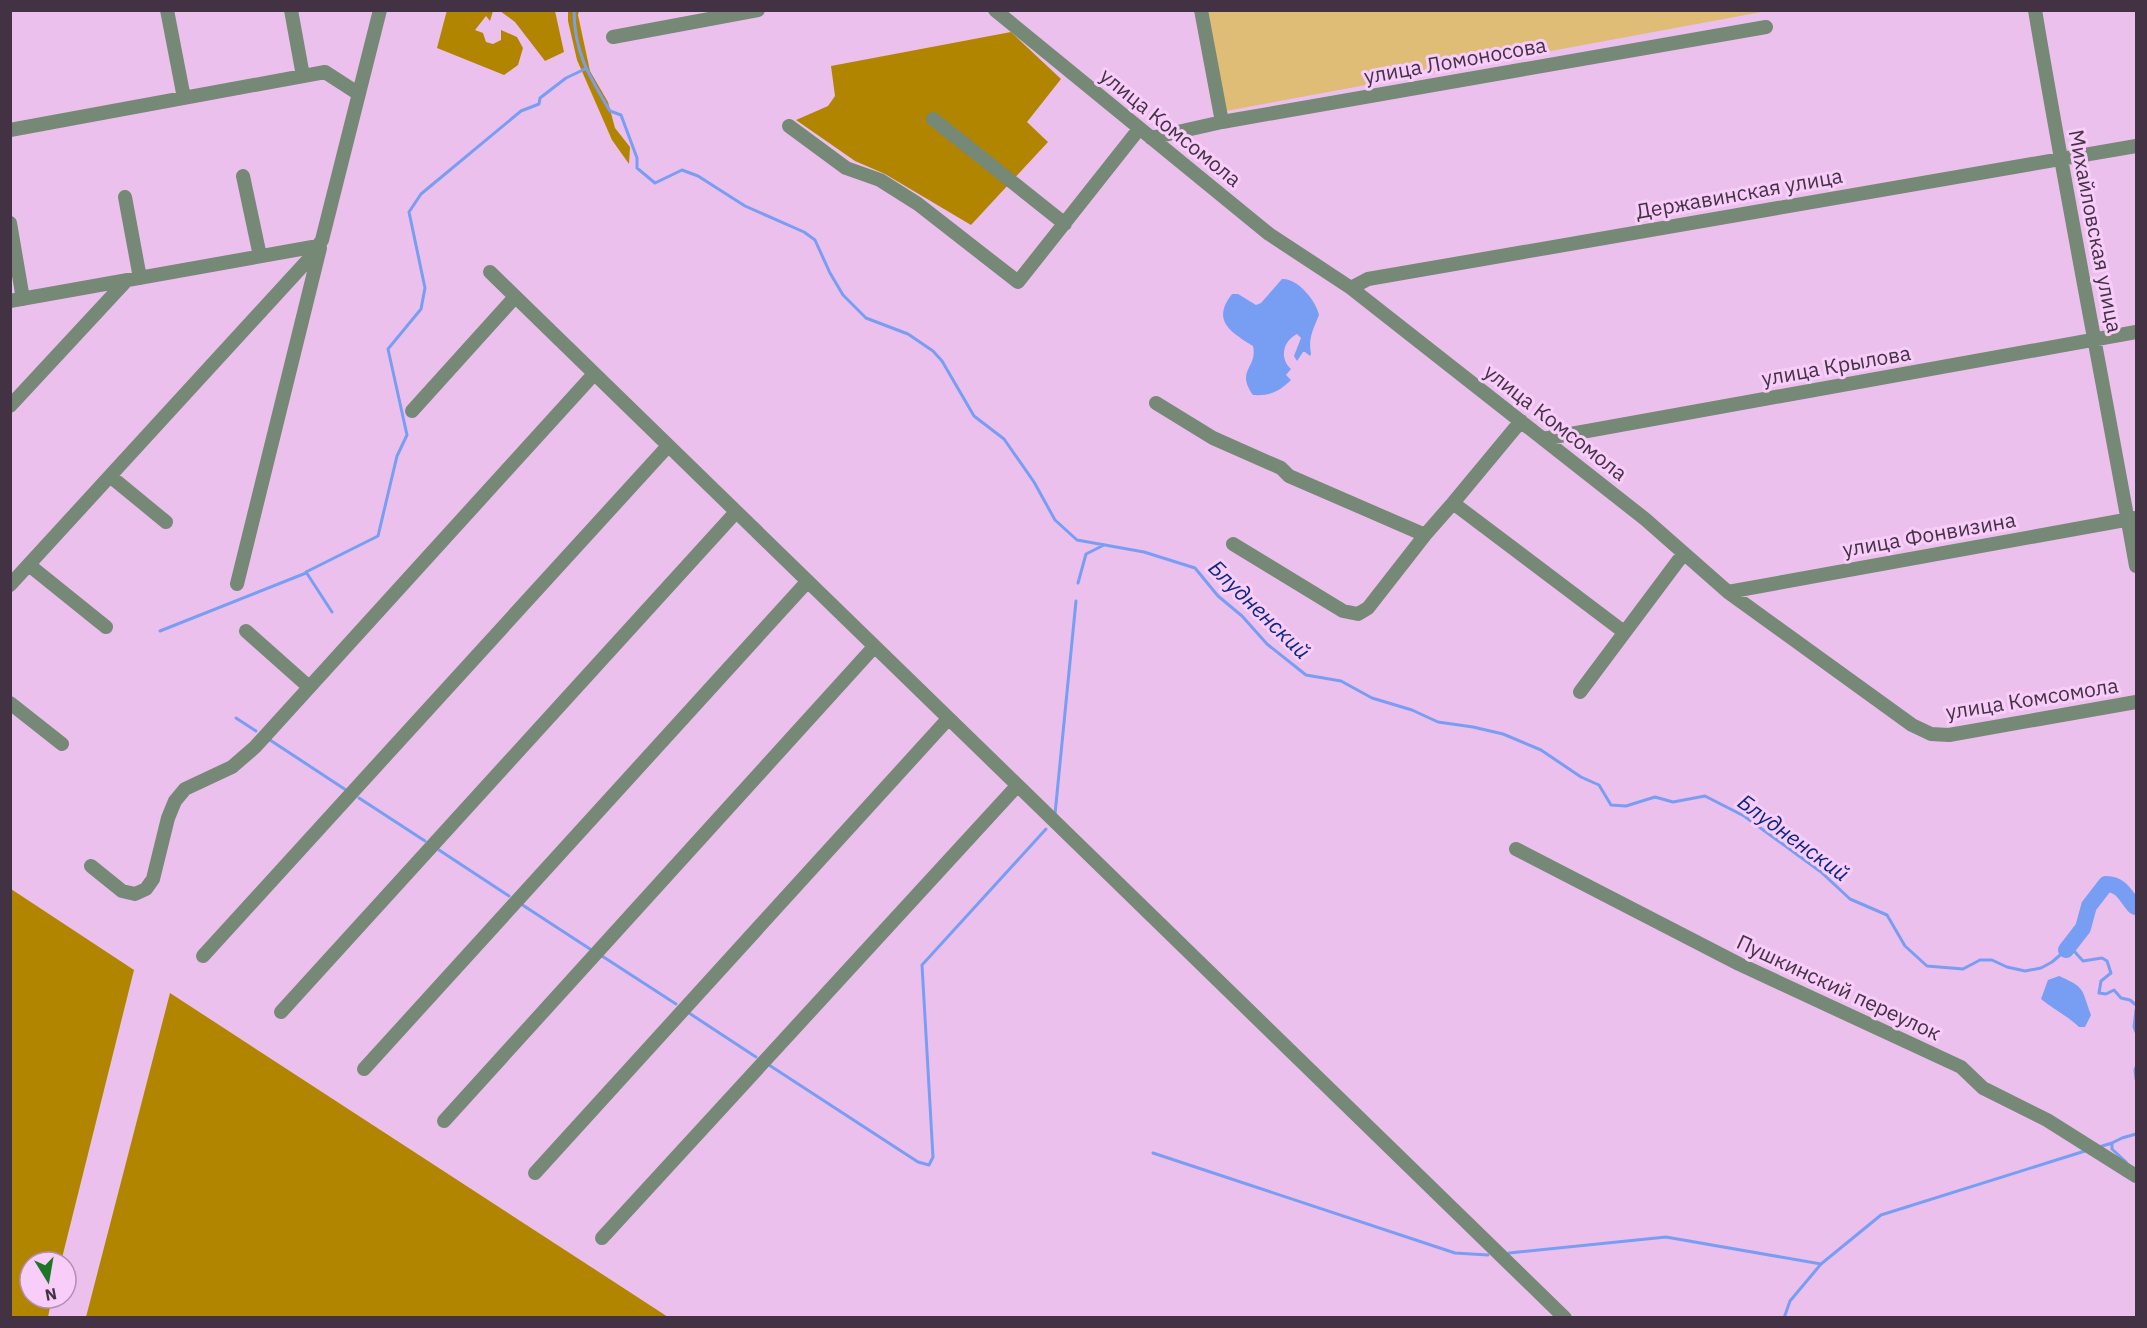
<svg xmlns="http://www.w3.org/2000/svg" width="2147" height="1328" viewBox="0 0 2147 1328" font-family="'IBM Plex Sans',sans-serif">
  <rect width="100%" height="100%" fill="#ebc0ed"/>
  <path fill="#dfbd76" d="M1208,10L1767,11L1226,111Z"/>
  <path fill="#b28500" d="M447,10L493,11L490,21L486,16L475,30L483,33L486,42L493,44L501,40V30L517,37L523,48L518,65L504,75L437,48Z
    M500,11H555L564,52L545,61L515,22Z
    M568,11H579L578,15L590,71L608,102L615,128L630,147L629,164L612,140L577,60L568,21Z
    M1011,32L1061,79L1027,122L1048,142L971,225L885,174L855,161L796,120L828,106L835,96L831,66Z
    M11,889L134,970L61,1262H30V1298H52L48,1317H11Z
    M170,993L668,1317H86Z"/>
  <path fill="#789ef3" d="M1282,279C1298,278 1316,301 1319,315C1313,330 1308,338 1311,354L1310,356L1305,352H1303L1297,361L1294,356L1301,338L1297,334C1283,341 1279,358 1291,369L1286,375L1291,380C1279,392 1269,396 1253,395C1235,370 1258,368 1253,346C1231,332 1211,321 1232,294H1238L1256,305L1261,303Z
    M2059,976C2086,988 2081,988 2091,1015L2085,1027H2079C2068,1016 2054,1010 2041,999L2048,980Z"/>
  <g fill="none" stroke-linecap="round" stroke-linejoin="round">
    <path stroke="#789ef3" stroke-width="3" d="M574,10C574,52 589,76 610,111L621,115L637,158V168L655,183L682,170L698,176L745,206L804,232L815,240L830,273L843,295L866,318L908,334L933,351L942,361L974,416L1004,439L1034,482L1055,520L1077,540L1144,552L1195,568L1218,596L1242,616L1267,644L1306,675L1341,681L1372,698L1412,710L1438,722L1473,727L1503,734L1541,750L1581,777L1599,785L1611,805L1626,806L1655,797L1673,802L1705,796L1744,816L1821,872L1850,899L1887,915L1905,946L1927,966L1963,969L1980,960H1992L2007,967L2025,971L2041,968L2052,962L2066,950L2074,951L2083,961L2102,958L2107,961L2111,973L2101,981L2099,993L2106,994L2114,990L2121,998L2130,1000L2136,1005
      M1078,583L1086,554L1104,545
      M332,612L306,572L378,536L397,456L407,435L388,349L421,309L425,288L409,212L421,194L521,111L539,104L540,98L566,78L585,69
      M160,631L306,573
      M236,718L256,731
      M270,740L346,790
      M359,798L425,841
      M1055,814L1076,601
      M439,850L509,896
      M521,904L590,949
      M602,956L676,1004
      M2136,1010L2134,1027L2136,1032
      M689,1013L756,1057
      M769,1065L918,1162L929,1165L933,1157L922,965L1046,829
      M2136,1067L2135,1070L2136,1079
      M2099,1147L2112,1143
      M1153,1153L1455,1253L1488,1255
      M2126,1162L2112,1149V1143L2122,1138L2136,1134
      M1509,1253L1666,1237L1821,1264L1881,1215L2085,1151
      M1784,1318L1790,1301L1821,1264"/>
    <path stroke="#789ef3" stroke-width="16" d="M2066,950L2083,928L2089,906L2106,884C2121,884 2125,895 2134,906L2136,907"/>
    <path stroke="#768876" stroke-width="14" d="M167,10L184,98
      M291,10L303,76
      M995,10L1269,234L1351,288L1645,519L1728,592L1912,725L1931,734L1949,735L2136,702
      M1201,10L1222,122
      M2035,10C2066,196 2103,381 2136,566
      M613,37L758,10
      M933,119L1065,224
      M789,126L846,168L880,180L918,204L1018,282L1139,129
      M10,130L325,72L359,94
      M1151,138L1222,122L1766,27
      M243,176L260,256
      M125,197L140,278
      M10,223L23,299
      M490,272L1565,1318
      M1351,288L1368,279L2136,146
      M10,301L318,246
      M1156,403L1213,438L1281,468L1289,476L1425,535L1453,503L1624,632
      M10,406L127,280
      M412,411L515,297
      M1543,439L2136,332
      M110,476L166,522
      M1453,503L1521,421
      M1233,544L1343,611L1358,614L1368,608L1425,535
      M29,565L106,627
      M237,584L320,248
      M10,585L308,260L322,240L380,10
      M1728,592L2136,518
      M246,631L309,687
      M1580,692L1684,553
      M10,703L62,744
      M1516,849L1739,964L1961,1067L1983,1088L2047,1120L2136,1176
      M91,866L122,891L135,894L146,889L153,879L168,818L175,801L185,789L232,767L255,747L594,374
      M203,956L668,446
      M281,1012L736,512
      M364,1069L807,582
      M444,1121L874,647
      M535,1173L948,719
      M602,1238L1017,786"/>
  </g>
  <g text-anchor="middle" dominant-baseline="central" stroke-width="6" stroke-linejoin="round" paint-order="stroke">
    <g font-size="21" fill="#433244" stroke="#f8cdfa">
      <text transform="translate(1455 60) rotate(-10)">улица Ломоносова</text>
      <text transform="translate(1171 127) rotate(39)">улица Комсомола</text>
      <text transform="translate(1739 193) rotate(-10)">Державинская улица</text>
      <text transform="translate(2096 231) rotate(79)">Михайловская улица</text>
      <text transform="translate(1836 365) rotate(-10)">улица Крылова</text>
      <text transform="translate(1556 422) rotate(38)">улица Комсомола</text>
      <text transform="translate(1929 534) rotate(-10)">улица Фонвизина</text>
      <text transform="translate(2032 698) rotate(-9)">улица Комсомола</text>
      <text transform="translate(1839 987) rotate(25)">Пушкинский переулок</text>
    </g>
    <g font-size="22" font-style="italic" fill="#0a2787" stroke="#f8cdfa">
      <text transform="translate(1260 609) rotate(44)">Блудненский</text>
      <text transform="translate(1794 837) rotate(36)">Блудненский</text>
    </g>
  </g>
  <rect width="2147" height="1328" fill="none" stroke="#433244" stroke-width="24"/>
  <g transform="translate(48 1280) rotate(169)"><circle r="28" fill="#f8cdfa" stroke="#b08fb1" stroke-width="1.5"/>
  <path d="M0-4.5L10 22L0 15L-10 22Z" fill="#1b7727"/>
  <text y="-9" font-size="16" font-weight="bold" text-anchor="middle" fill="#433244">N</text>
  </g>
</svg>
